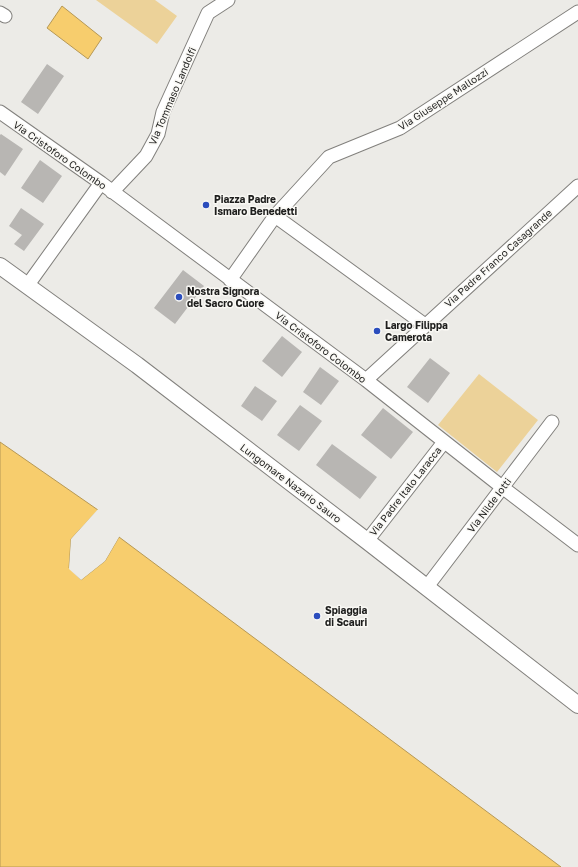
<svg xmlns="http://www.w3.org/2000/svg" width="578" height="867" viewBox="0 0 578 867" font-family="'Golos Text',sans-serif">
  <rect width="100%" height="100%" fill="#ecebe7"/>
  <path fill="#ecd299" d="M96,0H155L177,16L157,44Z
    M479,374L538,420L497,472L438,425Z"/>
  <path fill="#f7cd6d" stroke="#b69855" d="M62,6L102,38L88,59L47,28Z
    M0,442L98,510L71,539L69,568L81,580L105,561L119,537L561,867H0Z"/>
  <path fill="#ecebe7" d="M99,508V511L73,540L71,568L81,577L103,560L118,535L119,537L105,561L81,580L69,569L71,539Z"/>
  <path fill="#b8b6b3" d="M47,64L64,76L38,114L21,102Z
    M1,134L23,149L5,176L0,172V135Z
    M40,160L62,176L43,203L21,188Z
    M21,208L44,224L24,251L14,244L22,235L9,226Z
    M183,270L204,286L175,324L154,308Z
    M282,336L302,352L282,377L262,361Z
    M430,358L450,373L428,403L407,387Z
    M320,367L339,381L321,405L303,392Z
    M255,386L277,401L262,421L241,406Z
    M300,405L322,421L299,451L277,435Z
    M383,408L413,432L391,459L361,435Z
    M332,444L377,477L360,499L316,465Z"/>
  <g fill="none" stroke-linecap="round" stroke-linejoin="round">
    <defs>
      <path id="minor" d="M0,13L5,16
        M0,112L101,183L366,380L502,487L578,545
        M112,192L146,156L158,134L163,112L208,13L228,0
        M275,216L425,325
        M230,280L275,216L329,157L400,128L578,12
        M27,286L101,183
        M366,380L578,186
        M367,541L444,442
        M426,588L552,422"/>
      <path id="tertiary" d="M0,266L137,365L367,541L578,705"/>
    </defs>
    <use href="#minor" stroke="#82807d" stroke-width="15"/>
    <use href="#tertiary" stroke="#82807d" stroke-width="18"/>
    <use href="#minor" stroke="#fff" stroke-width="13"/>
    <use href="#tertiary" stroke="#fff" stroke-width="16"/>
  </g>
  <g fill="#2b4dbd" stroke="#f9f8f4" stroke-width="1.5">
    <circle cx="206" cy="205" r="4"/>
    <circle cx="179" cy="297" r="4"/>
    <circle cx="377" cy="331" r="4"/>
    <circle cx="317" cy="616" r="4"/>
  </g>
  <g text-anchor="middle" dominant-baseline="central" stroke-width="3" stroke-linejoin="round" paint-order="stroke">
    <g font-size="10" fill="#1e1e1d" stroke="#f9f8f4">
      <text transform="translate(172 96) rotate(-67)">Via Tommaso Landolfi</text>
      <text transform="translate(443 99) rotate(-33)">Via Giuseppe Mallozzi</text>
      <text transform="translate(60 155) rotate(35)">Via Cristoforo Colombo</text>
      <text transform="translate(498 258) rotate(-42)">Via Padre Franco Casagrande</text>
      <text transform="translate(321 347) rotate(37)">Via Cristoforo Colombo</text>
      <text transform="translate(291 483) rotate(37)">Lungomare Nazario Sauro</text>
      <text transform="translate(405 491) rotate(-52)">Via Padre Italo Laracca</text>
      <text transform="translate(489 505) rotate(-53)">Via Nilde Iotti</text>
    </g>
    <g font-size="10" font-weight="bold" fill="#1e1e1d" stroke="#f9f8f4" text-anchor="start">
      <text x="214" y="199">Piazza Padre<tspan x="214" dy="12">Ismaro Benedetti</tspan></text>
      <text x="187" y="291">Nostra Signora<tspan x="187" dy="12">del Sacro Cuore</tspan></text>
      <text x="385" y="325">Largo Filippa<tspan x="385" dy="12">Camerota</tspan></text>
      <text x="325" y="610">Spiaggia<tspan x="325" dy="12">di Scauri</tspan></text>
    </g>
  </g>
</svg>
